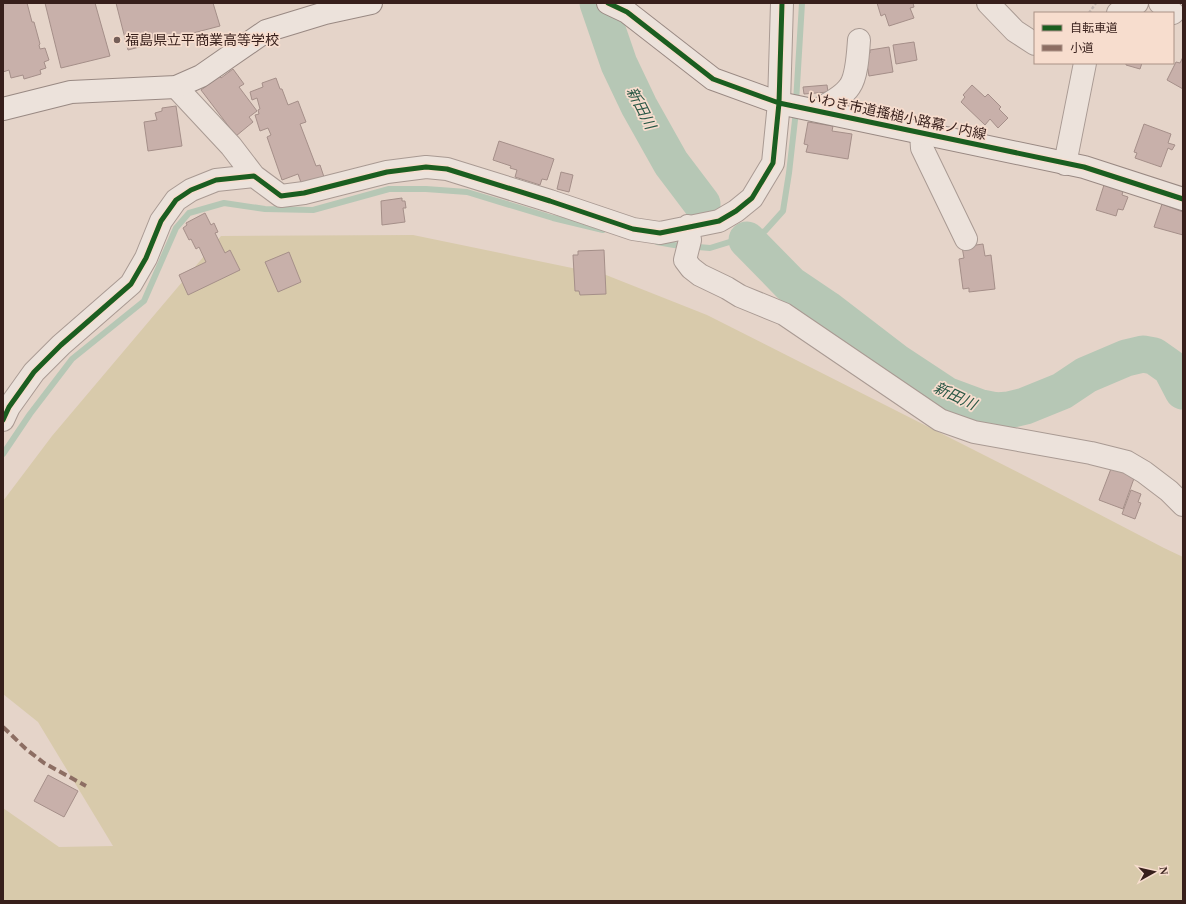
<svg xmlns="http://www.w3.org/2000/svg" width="1186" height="904" viewBox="0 0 1186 904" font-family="'Times New Roman','Noto Sans JP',serif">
  <rect width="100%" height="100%" fill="#e5d4c9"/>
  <path fill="#d8caab" d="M413,235L606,275L707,315L1043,485L1164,548L1183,557V901H3V808L59,847L113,846L38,722L3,694V501L52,436L221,236Z"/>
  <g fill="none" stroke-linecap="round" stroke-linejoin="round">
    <path stroke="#b6c7b5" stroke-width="6" d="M796,102L802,3
      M657,242L674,245L710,248L765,231L783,211L789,173L796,111
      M3,454L30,414L72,359L144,301L176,228L189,213L224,203L265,209L313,210L389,189H426L467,192L553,218L603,230"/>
    <path stroke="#b6c7b5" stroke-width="37" d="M598,3L619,64L639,106L671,163L702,204
      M747,240L790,284L827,309L896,362L946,395L981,408L996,411L1009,410L1025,406L1062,391L1086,375L1126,358L1143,354L1154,356L1171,368L1183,391"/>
  </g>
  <path fill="#c8b0aa" stroke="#a58f89" d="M3,3H27L32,22H34L40,44L39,45L40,49L45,48L49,60L44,62L46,68L40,70L41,74L24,79L23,75L11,78L9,70L3,72Z
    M45,3H95L110,56L61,68Z
    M116,3H213L220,26L128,50Z
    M877,3H913L914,7L910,8L914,18L889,26L885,14L881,16Z
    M914,42L917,60L896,64L893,45Z
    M889,47L893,72L869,76L865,54L870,53V50Z
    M1183,57V89L1167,80L1176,62L1180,63Z
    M1126,63H1142L1140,69L1126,65Z
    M233,69L244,84L239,87L257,111L249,117L253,122L236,136L201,90L220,76L221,78Z
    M276,78L280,89H282L288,105L298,101L306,122L300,124L316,166L320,165L325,180L303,188L298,174L282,180L267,137L271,135L268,128L260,131L255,115L259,114L258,110L260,109L257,98L252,100L250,92L263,87L262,83Z
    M827,85L828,92L804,94L803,87Z
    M972,85L985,97L988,94L1001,107L999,109L1008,118L998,128L990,119L985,125L961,102L965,97L963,95Z
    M176,106L182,146L148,151L144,122L157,120L155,113L162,111V108Z
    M808,122L833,126L832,131L852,134L848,159L806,152L808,145L804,144Z
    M1144,124L1171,134L1168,143L1175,145L1172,150L1168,148L1161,167L1135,158L1137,153L1134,152Z
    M499,141L554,159L547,180L542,179L540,185L515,177L517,170L510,168L511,166L493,160Z
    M561,172L573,175L569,192L557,189Z
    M1104,185L1123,191L1122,195L1128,197L1123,210L1118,209L1116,216L1096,210Z
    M402,198V201H405L406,208H403L405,222L382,225L381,201Z
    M1162,204L1183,212V235L1154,227Z
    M205,213L211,225L214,223L218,232L215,233L225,253L230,250L240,270L188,295L179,275L206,262L199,247L196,249L191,239L189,240L183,228L187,225L186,223Z
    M983,244L985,256L991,255L995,289L969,292V288L963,289L959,259L964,258L962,247Z
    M604,250L606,294L580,295L579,291H575L573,255H578V251Z
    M289,252L301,282L278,292L265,262Z
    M1114,461L1137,470L1123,509L1099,500Z
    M1131,490L1141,494L1138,502L1141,503L1135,519L1122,514Z
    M48,775L78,791L64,817L34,801Z"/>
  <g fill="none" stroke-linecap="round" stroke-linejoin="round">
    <defs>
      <path id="street" d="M988,3L1015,31L1035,44
        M1160,3L1173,13
        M1118,13L1137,3
        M176,87L231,146L254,176
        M817,110C828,104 843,97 850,86C857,76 858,53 859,40
        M921,134L922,148L966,239
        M1065,164L1085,63
        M688,226L690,240L685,260L691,268L700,275L727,288L740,296L784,314L940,420L974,432L1091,453L1127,462L1144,472L1169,491L1183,505
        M3,420L9,407L34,372L61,345L131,284L146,258L161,221L176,200L191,190L216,180L254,176L281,196L304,193L387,172L426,167L447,169L550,201L633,229L660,233L719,221L736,211L752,198L773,163L779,103L782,3"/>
      <path id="secondary" d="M608,3L627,12L713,79L779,103L1084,167L1183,199
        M3,109L71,92L176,87L201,76L266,31L325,13L371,3"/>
    </defs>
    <use href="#street" stroke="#a99a93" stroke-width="24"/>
    <use href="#secondary" stroke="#998983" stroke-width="24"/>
    <path stroke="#c4b8b3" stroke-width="2.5" stroke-dasharray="3 2" stroke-linecap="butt" d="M1089,13L1096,3"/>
    <use href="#street" stroke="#ece2db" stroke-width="22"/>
    <use href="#secondary" stroke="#ece2db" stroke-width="22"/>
    <path stroke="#8d6e63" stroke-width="4" stroke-dasharray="8 4" stroke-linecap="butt" d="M3,727L26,749L44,763L86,786"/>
    <defs>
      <path id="cycleway" d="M608,3L627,12L713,79L779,103L1084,167L1183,199
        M3,420L9,407L34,372L61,345L131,284L146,258L161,221L176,200L191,190L216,180L254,176L281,196L304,193L387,172L426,167L447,169L550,201L633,229L660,233L719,221L736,211L752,198L773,163L779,103L782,3"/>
    </defs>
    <use href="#cycleway" stroke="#f7ddce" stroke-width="8"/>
    <use href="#cycleway" stroke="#1b5e20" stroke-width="5"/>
  </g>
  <circle fill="#745e58" stroke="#f7ddce" stroke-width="1.5" cx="117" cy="40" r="4"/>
  <g text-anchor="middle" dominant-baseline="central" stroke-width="3.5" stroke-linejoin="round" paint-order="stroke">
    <g font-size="14" fill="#371f1b" stroke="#f7ddce" text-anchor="start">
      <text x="125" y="40">福島県立平商業高等学校</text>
    </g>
    <g font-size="14" fill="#371f1b" stroke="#f7ddce">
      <text transform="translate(897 116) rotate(12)">いわき市道搔槌小路幕ノ内線</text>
    </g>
    <g font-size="15" font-style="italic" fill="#2a5846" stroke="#f7ddce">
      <text transform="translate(641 108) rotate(63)">新田川</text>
      <text transform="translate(955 396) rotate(25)">新田川</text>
    </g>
  </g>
  <rect width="1186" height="904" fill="none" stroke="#371f1b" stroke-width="8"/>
  <rect x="1034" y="12" width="140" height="52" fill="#f7ddce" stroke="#aa9186"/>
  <rect x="1042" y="25" width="20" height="6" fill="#1b5e20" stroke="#aa9186"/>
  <text x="1070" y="32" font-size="12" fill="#371f1b">自転車道</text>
  <rect x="1042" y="45" width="20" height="6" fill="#8d6e63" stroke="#aa9186"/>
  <text x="1070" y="52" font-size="12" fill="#371f1b">小道</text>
  <g transform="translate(1154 872) rotate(82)" stroke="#f7ddce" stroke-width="3" paint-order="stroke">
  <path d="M0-3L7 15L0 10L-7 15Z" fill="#371f1b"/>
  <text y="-6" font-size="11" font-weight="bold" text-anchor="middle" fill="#371f1b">N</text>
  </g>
</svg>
